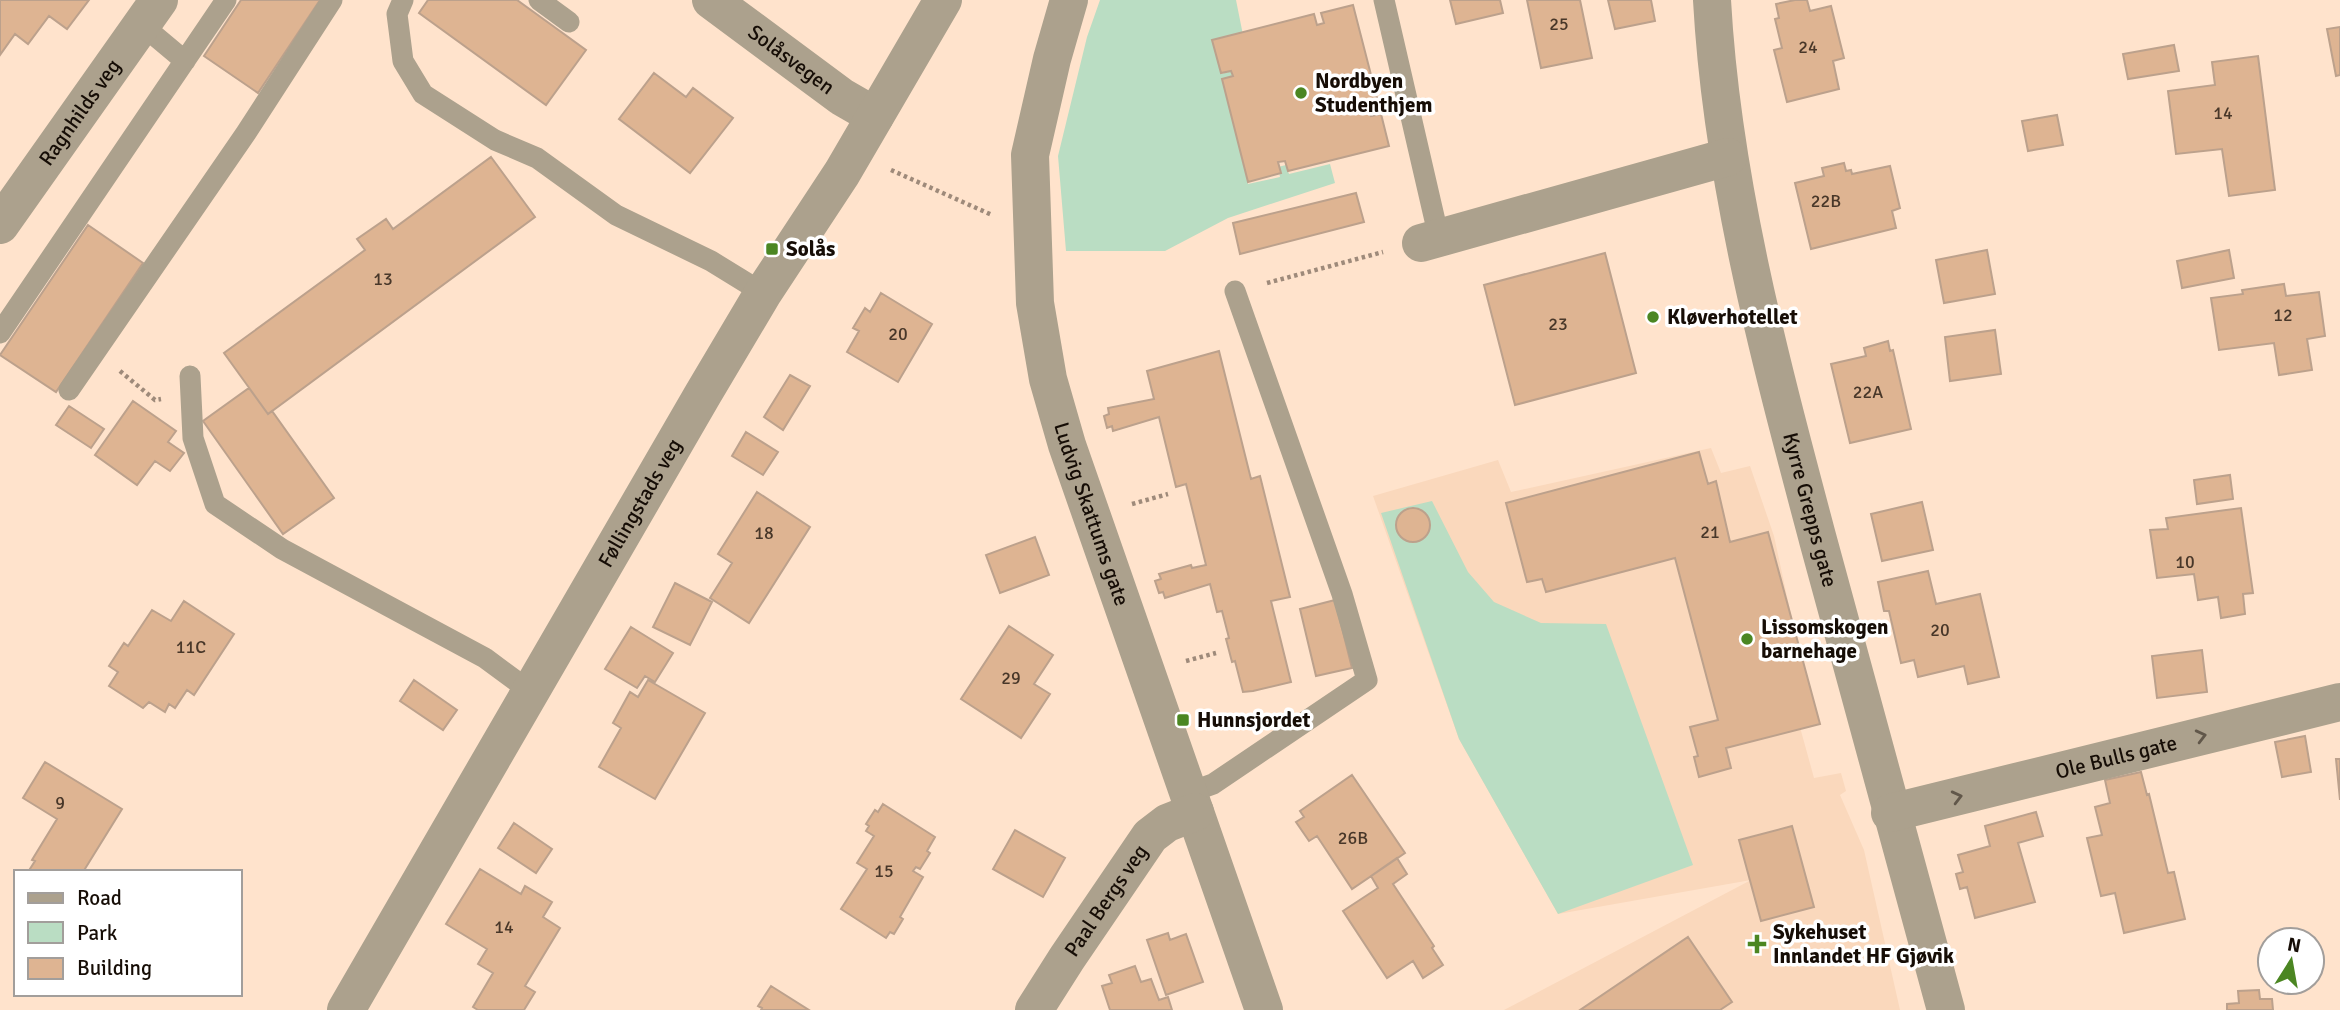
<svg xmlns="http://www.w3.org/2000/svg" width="2340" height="1010" viewBox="0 0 2340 1010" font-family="Signika,sans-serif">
  <rect width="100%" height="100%" fill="#ffe3cc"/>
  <path fill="#fad8bc" d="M1711,448L1721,473L1750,466L1774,536L1813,717L1798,720L1814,778L1841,773L1846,791L1840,795L1864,850L1900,1010H1504L1751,880L1558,914L1459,739L1373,496L1498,460L1511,492Z"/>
  <path fill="#baddc3" d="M1100,0H1236L1243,35L1214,43L1221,74L1232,71L1234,79L1223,82L1248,184L1280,177L1278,167L1286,165L1289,174L1330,164L1335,183L1228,218L1165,251H1066L1058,156L1087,37Z
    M1432,501L1468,572L1494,602L1541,623L1606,624L1693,865L1558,914L1459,739L1381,513Z"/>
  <path fill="#deb492" stroke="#bca18c" stroke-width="2" d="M0,0H89L67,29L49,16L28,44L15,34L0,55Z
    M241,0H320L258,93L204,56Z
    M428,0H517L586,50L546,105L419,13Z
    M1450,0H1500L1503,13L1456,24Z
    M1527,0H1580L1592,58L1541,68Z
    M1608,0H1651L1655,21L1615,29Z
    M1795,0H1807L1810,11L1831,6L1844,58L1833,61L1839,89L1787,102L1774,50L1782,48L1775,19L1779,18L1776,4Z
    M1353,5L1379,106L1369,108L1371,116L1381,114L1389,146L1288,171L1285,161L1278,162L1281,173L1248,182L1222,79L1233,76L1231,71L1221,73L1212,40L1314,14L1317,25L1324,23L1321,13Z
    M2340,27V75L2336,76L2327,29Z
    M2174,45L2179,71L2128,79L2123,54Z
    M2258,56L2275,190L2229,196L2222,149L2176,154L2168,91L2215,85L2212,62Z
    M654,73L686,97L693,88L733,118L690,173L619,119Z
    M2057,115L2063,145L2028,151L2022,121Z
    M491,157L535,217L268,414L224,353L365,250L357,239L386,219L393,229Z
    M1844,163L1846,171L1851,170L1852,174L1890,166L1900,208L1892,211L1896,228L1811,249L1795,183L1824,176L1822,168Z
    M1356,193L1364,222L1240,254L1233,223Z
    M88,225L143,263L56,392L0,355Z
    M1987,250L1995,294L1944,303L1936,260Z
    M2229,250L2234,278L2182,288L2177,261Z
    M1605,253L1636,373L1515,405L1484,285Z
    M2284,284L2286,296L2319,292L2325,336L2307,339L2312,370L2279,375L2274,343L2219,350L2211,298L2243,294L2242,290Z
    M881,293L932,324L898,382L847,352L859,331L853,328L865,308L870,312Z
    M1995,330L2001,374L1950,381L1945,337Z
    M1888,341L1890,351L1893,350L1911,429L1850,443L1831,364L1866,356L1864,348Z
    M1219,351L1251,479L1260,476L1290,597L1271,601L1291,682L1253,691L1243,692L1235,661L1232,662L1226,639L1229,638L1222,611L1217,612L1210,584L1165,598L1163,592L1159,593L1155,581L1161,579L1159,574L1191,565L1192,568L1206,565L1186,484L1176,487L1159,417L1113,431L1112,426L1107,428L1104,416L1109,414L1108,408L1154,399L1147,371Z
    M790,375L810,386L783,430L764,417Z
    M249,388L268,414L272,411L334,498L283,534L203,421Z
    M133,401L176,431L168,442L184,453L170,471L155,461L137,485L95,455Z
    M69,406L104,429L91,448L56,425Z
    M746,432L778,452L763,475L732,456Z
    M1699,452L1708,484L1716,481L1730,542L1768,532L1820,724L1726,748L1731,768L1699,777L1694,757L1698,756L1690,727L1718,720L1675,558L1546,592L1542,579L1527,582L1506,503Z
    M2230,475L2233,499L2197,504L2194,480Z
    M757,492L810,527L749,623L710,598L732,563L718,554Z
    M1922,502L1933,550L1882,561L1871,514Z
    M2241,508L2253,593L2243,594L2245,614L2221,618L2218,597L2198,600L2194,574L2157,578L2150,530L2168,529L2166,518Z
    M1396 525a17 17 0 1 1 34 0a17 17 0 1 1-34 0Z
    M1035,537L1049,575L1000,593L986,555Z
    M1928,571L1936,604L1980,594L1999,677L1968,684L1964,666L1918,677L1914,660L1901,663L1889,611H1884L1878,582Z
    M675,583L712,602L690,645L653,627Z
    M1335,600L1352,668L1316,676L1300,609Z
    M184,601L234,634L194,695L187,690L175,708L169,704L165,712L149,702L143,708L109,686L118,672L109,666L124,643L128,646L152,610L171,621Z
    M1009,626L1053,655L1034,684L1050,694L1021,738L961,699Z
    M631,627L673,653L655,682L645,676L637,688L605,669Z
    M2202,650L2207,692L2157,698L2152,656Z
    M414,680L457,710L443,730L400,701Z
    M648,680L705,713L655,799L599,767L621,728L613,723L630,692L638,697Z
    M2305,736L2311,772L2282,777L2275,742Z
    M2336,759H2340V800Z
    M45,762L122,809L83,872H28L35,861L32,860L57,819L23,798Z
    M2141,772L2147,795L2149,794L2168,873L2174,872L2185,919L2124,933L2115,893L2101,896L2087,838L2102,835L2095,807L2110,803L2105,780Z
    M1352,775L1405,853L1352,889L1317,836L1309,841L1296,822L1304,817L1300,811Z
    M883,804L935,837L927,851L930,853L920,869L916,867L913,871L923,877L900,917L903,919L894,934L890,932L886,938L841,909L867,869L857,863L874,836L866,831L869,826L866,824L875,810L878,812Z
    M2036,812L2043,836L2018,843L2035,902L1975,918L1967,887L1960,889L1956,874L1963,872L1958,855L1990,846L1985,826Z
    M514,823L552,849L536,873L498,848Z
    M1792,826L1814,907L1761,921L1739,840Z
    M1015,830L1065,858L1043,897L993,869Z
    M1397,858L1407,874L1393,884L1434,946L1432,948L1443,965L1423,978L1413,961L1387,978L1343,911L1378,888L1371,876Z
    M480,869L521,894L525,886L552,902L543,917L560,928L525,986L535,992L524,1010H478L473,1007L493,973L478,964L487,949L446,924Z
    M1168,933L1170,940L1186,934L1203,982L1166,995L1147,940Z
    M1688,937L1732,1002L1720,1010H1580Z
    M1135,966L1141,982L1151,979L1159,1000L1168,997L1172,1010H1110L1102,986L1112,983L1109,975Z
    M771,986L809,1010H761L762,1008L758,1006Z
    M2259,990L2260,999H2272L2273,1010H2227V1004L2239,1003L2238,991Z"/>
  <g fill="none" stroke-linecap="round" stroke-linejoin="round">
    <path stroke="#9e8a7a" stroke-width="4.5" stroke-dasharray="3.5 3.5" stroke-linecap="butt" d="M891,170L992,215
      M1267,283L1383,252
      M120,371L155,400L161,399
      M1132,504L1168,494
      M1186,661L1216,653"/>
    <path stroke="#aca18d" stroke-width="21" d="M403,0L397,14L403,61L423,94L495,140L537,158L616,215L711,261L763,293
      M539,0L569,22
      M1384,0L1439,238
      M142,25L185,61
      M0,333L226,0
      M190,376L193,438L215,504L282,549L485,658L531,692
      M69,390L246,133L332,0
      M1188,793L1213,784L1367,680L1342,594L1235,291"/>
    <g stroke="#aca18d" stroke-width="38">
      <path id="s1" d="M711,0L842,97L875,116"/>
      <path id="s2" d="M1069,0L1052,59L1030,155L1035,303L1048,379L1067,445L1264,1010"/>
      <path id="s3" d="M1712,0C1722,183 1771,363 1818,540C1860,697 1902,854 1946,1010"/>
      <path id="s4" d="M0,225L159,0"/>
      <path d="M1421,243L1728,157"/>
      <path id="s5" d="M1890,813L2340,702"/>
      <path id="s6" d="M346,1010L703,394L763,293L842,173L943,0"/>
      <path id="s7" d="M1034,1010L1067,958L1150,836L1167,823L1195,812"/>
    </g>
  </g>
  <defs><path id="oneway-chevron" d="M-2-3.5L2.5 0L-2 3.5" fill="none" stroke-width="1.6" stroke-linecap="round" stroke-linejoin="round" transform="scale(1.75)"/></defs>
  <g stroke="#61574a">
    <use href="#oneway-chevron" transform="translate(2201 736) rotate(-14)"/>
    <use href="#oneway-chevron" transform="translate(1957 797) rotate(-14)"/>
  </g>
  <g fill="#4b8622" stroke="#fff" stroke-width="2.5">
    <circle cx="1301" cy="93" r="7"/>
    <rect x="765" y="242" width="14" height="14" rx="3.5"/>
    <circle cx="1653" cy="317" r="7"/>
    <circle cx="1747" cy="639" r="7"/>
    <rect x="1176" y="713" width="14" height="14" rx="3.5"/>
    <path d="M1753.5 933.5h7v7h7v7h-7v7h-7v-7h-7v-7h7z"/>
  </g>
  <g text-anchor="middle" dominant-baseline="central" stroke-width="7" stroke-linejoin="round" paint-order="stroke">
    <g font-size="18" fill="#483729">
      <text x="1559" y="24">25</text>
      <text x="1808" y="47">24</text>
      <text x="2223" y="113">14</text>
      <text x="1826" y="201">22B</text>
      <text x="383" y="279">13</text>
      <text x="2283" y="315">12</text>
      <text x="1558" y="324">23</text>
      <text x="898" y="334">20</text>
      <text x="1868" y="392">22A</text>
      <text x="1710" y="532">21</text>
      <text x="764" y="533">18</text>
      <text x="2185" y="562">10</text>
      <text x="1940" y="630">20</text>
      <text x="191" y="647">11C</text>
      <text x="1011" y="678">29</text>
      <text x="60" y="803">9</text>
      <text x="1353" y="838">26B</text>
      <text x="884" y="871">15</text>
      <text x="504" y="927">14</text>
    </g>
    <g font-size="21" fill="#160d06" stroke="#fff">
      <text stroke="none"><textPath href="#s1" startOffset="100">Solåsvegen</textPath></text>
      <text stroke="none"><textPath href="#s4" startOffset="138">Ragnhilds veg</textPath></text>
      <text stroke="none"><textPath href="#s6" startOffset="586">Føllingstads veg</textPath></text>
      <text stroke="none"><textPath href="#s3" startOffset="520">Kyrre Grepps gate</textPath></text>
      <text stroke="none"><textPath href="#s2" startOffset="527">Ludvig Skattums gate</textPath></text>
      <text stroke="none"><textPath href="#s5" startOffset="233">Ole Bulls gate</textPath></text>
      <text stroke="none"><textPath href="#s7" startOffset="131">Paal Bergs veg</textPath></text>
    </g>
    <g font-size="21" font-weight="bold" fill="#160d06" stroke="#fff" text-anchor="start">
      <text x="1315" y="81">Nordbyen<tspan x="1315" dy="24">Studenthjem</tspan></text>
      <text x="786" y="249">Solås</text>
      <text x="1667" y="317">Kløverhotellet</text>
      <text x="1761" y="627">Lissomskogen<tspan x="1761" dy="24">barnehage</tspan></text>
      <text x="1197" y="720">Hunnsjordet</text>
      <text x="1773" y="932">Sykehuset<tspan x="1773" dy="24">Innlandet HF Gjøvik</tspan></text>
    </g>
  </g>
  <rect x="14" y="870" width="228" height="126" fill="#ffffff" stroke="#a29e9b" stroke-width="2"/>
  <rect x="28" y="893" width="35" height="10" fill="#aca18d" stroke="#a29e9b" stroke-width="2"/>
  <text x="77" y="905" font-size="21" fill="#160d06">Road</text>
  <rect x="28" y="922" width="35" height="21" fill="#baddc3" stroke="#a29e9b" stroke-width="2"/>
  <text x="77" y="940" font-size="21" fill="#160d06">Park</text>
  <rect x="28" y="958" width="35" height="21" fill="#deb492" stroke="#a29e9b" stroke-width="2"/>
  <text x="77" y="975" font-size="21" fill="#160d06">Building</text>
  <g transform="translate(2291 961) rotate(11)"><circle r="33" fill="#ffffff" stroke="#a29e9b" stroke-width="2"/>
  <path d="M0-5L12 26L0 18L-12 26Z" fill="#4b8622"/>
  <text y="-10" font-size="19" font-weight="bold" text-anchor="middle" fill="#160d06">N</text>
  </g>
</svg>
